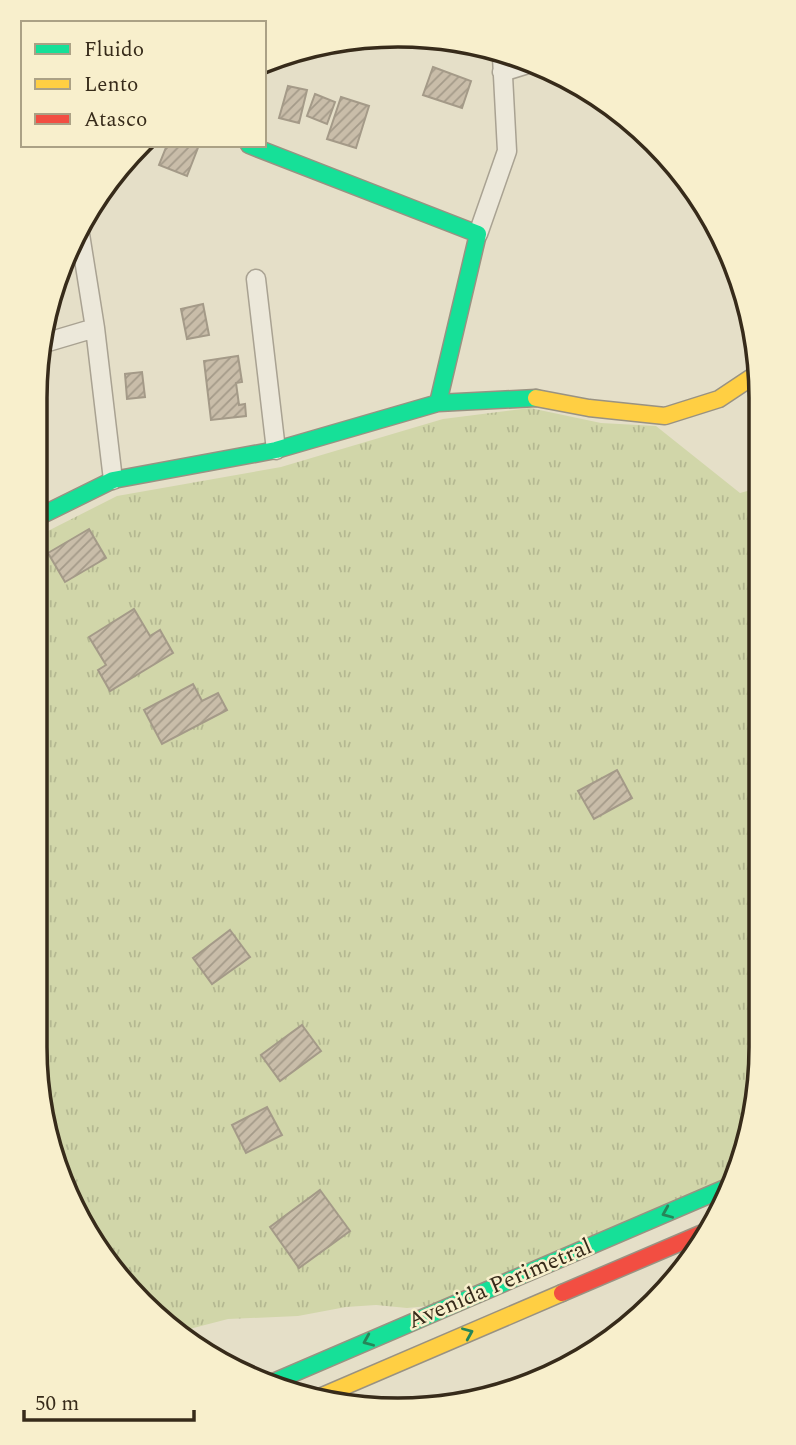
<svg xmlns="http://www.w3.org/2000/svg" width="796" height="1445" viewBox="0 0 796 1445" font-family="Spectral,serif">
  <defs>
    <pattern id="grass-tufts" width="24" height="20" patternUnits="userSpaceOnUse" patternTransform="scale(1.75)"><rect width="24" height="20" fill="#d1d6a9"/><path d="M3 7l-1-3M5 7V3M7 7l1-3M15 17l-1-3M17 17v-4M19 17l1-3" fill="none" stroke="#b4b891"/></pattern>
    <pattern id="building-hatch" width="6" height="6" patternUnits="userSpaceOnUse" patternTransform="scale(1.75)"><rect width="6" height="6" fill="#c9bda9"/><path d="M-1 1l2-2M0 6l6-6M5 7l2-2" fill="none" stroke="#a49a89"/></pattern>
  </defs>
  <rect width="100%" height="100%" fill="#e5dfc8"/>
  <path fill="url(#grass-tufts)" d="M530,408L601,423L656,426L740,493L758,488L760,1070L749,1141L730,1187L450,1304L407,1308L376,1305L346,1307L298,1316L228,1319L178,1332L110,1268L54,1164L35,1047L36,537L117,496L281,467L443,419Z"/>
  <path fill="url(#building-hatch)" stroke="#a49a88" stroke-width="2" d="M433,67L471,81L462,108L423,95Z
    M288,86L307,90L299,123L279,118Z
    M315,94L335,102L327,124L307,116Z
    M341,97L369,106L356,148L327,139Z
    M167,145H199L187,176L159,165Z
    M203,304L209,335L187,339L181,309Z
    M238,356L242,382L236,383L239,405L245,404L246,416L211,420L204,361Z
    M142,372L145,397L127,399L125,374Z
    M89,529L106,558L65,582L48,553Z
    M134,609L150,636L160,630L173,653L110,691L98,670L106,665L89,637Z
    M193,684L202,701L218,693L227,710L162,744L144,710Z
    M617,770L632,798L594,819L578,791Z
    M230,930L250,957L212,984L193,958Z
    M302,1025L321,1051L280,1081L261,1055Z
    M267,1107L282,1135L246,1153L232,1125Z
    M320,1190L350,1231L299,1268L270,1227Z"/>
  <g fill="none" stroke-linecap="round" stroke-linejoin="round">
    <defs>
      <path id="street" d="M502,72L525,65
        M79,228L95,328L113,480
        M478,234L507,151L502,57
        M256,279L276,450
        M41,344L95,328"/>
      <path id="fast" d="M249,145L478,234L438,403
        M36,518L113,480L276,450L438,403L536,398
        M271,1383L730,1186"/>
      <path id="slow" d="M536,398L589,408L665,416L719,399L758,373
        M315,1399L562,1293"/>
      <path id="jam" d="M562,1293L712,1229"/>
    </defs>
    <use href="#street" stroke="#a9a292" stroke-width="21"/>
    <use href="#fast" stroke="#999282" stroke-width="19"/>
    <use href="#slow" stroke="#999282" stroke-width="19"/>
    <use href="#jam" stroke="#999282" stroke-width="19"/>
    <use href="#street" stroke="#ece8da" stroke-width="18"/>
    <use href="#fast" stroke="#16e098" stroke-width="16"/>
    <use href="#slow" stroke="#ffcf43" stroke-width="16"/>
    <use href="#jam" stroke="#f24e42" stroke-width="16"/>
  </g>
  <defs><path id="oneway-chevron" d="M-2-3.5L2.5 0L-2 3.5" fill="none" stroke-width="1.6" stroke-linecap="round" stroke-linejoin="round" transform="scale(1.75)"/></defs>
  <g stroke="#268659">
    <use href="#oneway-chevron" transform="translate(667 1213) rotate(157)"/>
    <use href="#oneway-chevron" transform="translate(468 1333) rotate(-23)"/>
    <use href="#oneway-chevron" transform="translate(368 1341) rotate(157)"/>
  </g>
  <g text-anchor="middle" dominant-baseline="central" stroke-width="5" stroke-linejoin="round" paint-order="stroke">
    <g font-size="23" fill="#372b1a" stroke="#f8efcc">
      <text transform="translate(500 1284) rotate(-23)">Avenida Perimetral</text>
    </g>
  </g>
  <path d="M0 0H796V1445H0ZM398 47H398A351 351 0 0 1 749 398V1047A351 351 0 0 1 398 1398H398A351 351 0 0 1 47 1047V398A351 351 0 0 1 398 47Z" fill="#f8efcc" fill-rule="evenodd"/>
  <path fill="none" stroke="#372b1a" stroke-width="3.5" d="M398 47H398A351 351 0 0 1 749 398V1047A351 351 0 0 1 398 1398H398A351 351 0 0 1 47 1047V398A351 351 0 0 1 398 47Z"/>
  <rect x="21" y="21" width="245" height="126" fill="#f8efcc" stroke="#aba185" stroke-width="2"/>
  <rect x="35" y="44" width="35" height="10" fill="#16e098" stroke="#aba185" stroke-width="2"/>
  <text x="84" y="56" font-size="21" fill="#372b1a">Fluido</text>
  <rect x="35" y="79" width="35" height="10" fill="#ffcf43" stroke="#aba185" stroke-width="2"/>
  <text x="84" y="91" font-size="21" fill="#372b1a">Lento</text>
  <rect x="35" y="114" width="35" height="10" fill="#f24e42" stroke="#aba185" stroke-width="2"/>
  <text x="84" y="126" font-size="21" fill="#372b1a">Atasco</text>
  <path d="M24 1410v10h170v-10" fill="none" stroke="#372b1a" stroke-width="3.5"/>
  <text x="35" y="1410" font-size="21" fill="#372b1a" stroke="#f8efcc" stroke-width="5" paint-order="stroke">50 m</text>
</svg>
